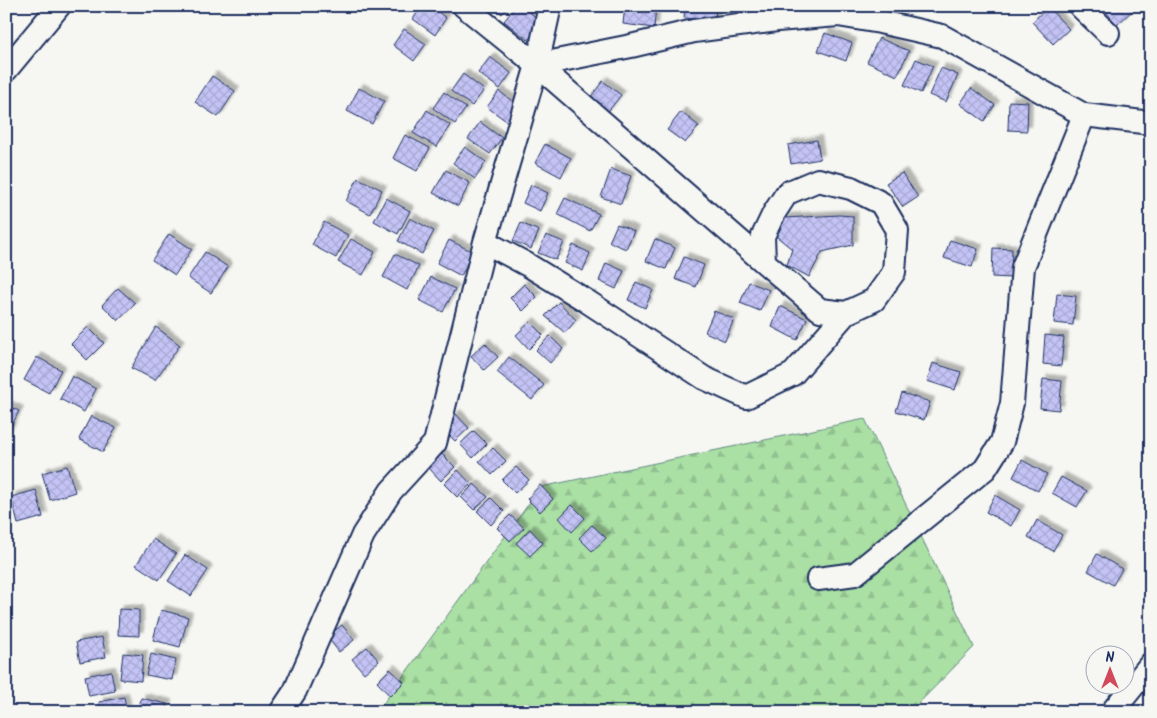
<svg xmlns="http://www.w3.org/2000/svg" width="1157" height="718" viewBox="0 0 1157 718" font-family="Kalam,sans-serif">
  <defs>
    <pattern id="forest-firs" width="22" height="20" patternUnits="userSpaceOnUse" patternTransform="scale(1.25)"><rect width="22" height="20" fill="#aae0a4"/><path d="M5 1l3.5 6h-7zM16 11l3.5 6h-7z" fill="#92c090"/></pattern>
    <pattern id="building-cross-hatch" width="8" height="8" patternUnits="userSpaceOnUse" patternTransform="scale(1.25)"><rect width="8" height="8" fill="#c4c3f5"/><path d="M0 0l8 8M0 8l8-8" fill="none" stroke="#a8a8d4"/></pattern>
    <filter id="shadow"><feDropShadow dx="4.5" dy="-4.5" stdDeviation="1" flood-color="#0004"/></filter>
  </defs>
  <rect width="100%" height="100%" fill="#f6f6f2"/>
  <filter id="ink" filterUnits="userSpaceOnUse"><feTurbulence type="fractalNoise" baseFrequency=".02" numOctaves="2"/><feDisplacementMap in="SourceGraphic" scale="10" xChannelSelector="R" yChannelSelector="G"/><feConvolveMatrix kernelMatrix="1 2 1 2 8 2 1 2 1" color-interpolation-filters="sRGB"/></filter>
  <g filter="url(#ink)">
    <path fill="url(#forest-firs)" stroke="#628881" d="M865,419L974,647L910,712H377L541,487Z"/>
    <path fill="url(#building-cross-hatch)" stroke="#1b2f5e" filter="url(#shadow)" d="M422,6H430L446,18L435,35L413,19Z
      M492,6H509L502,14Z
      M516,6H522L543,23L528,40L504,21Z
      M625,6H656L654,28L623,24Z
      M685,6H716L715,21L684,18Z
      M1101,6H1131L1134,9L1117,25Z
      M1048,7L1069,29L1053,44L1032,22Z
      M404,29L426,44L414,61L393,45Z
      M825,33L852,43L846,61L818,51Z
      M879,38L909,51L897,76L867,62Z
      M490,57L511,73L500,89L478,73Z
      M916,59L933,66L921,93L904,85Z
      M941,68L958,75L946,102L929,95Z
      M463,74L484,90L472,106L451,91Z
      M212,76L235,91L218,117L195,102Z
      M603,81L621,95L607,113L589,99Z
      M359,88L384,101L372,124L347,111Z
      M971,88L995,105L984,121L960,104Z
      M499,91L520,107L509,123L487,107Z
      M444,92L466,108L455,124L433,108Z
      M1009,101L1028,102L1027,131L1008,130Z
      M427,110L450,125L437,147L413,133Z
      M681,112L699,126L685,143L667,130Z
      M480,122L502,138L490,154L468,139Z
      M405,135L430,148L417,171L393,158Z
      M817,140L820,159L791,164L788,145Z
      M545,144L571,158L561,177L535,163Z
      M465,147L486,162L475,179L453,163Z
      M611,169L631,176L621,204L601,197Z
      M446,170L470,183L458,206L433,193Z
      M902,173L918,197L903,207L886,183Z
      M358,178L382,190L370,214L346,201Z
      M531,185L548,193L540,211L523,203Z
      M386,198L410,211L398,234L374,221Z
      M565,198L599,214L590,231L557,214Z
      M839,215L853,216V245L822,252L809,277L787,265L792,249L776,236L785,218Z
      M410,218L434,231L422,254L398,241Z
      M324,222L348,235L336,258L312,245Z
      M521,223L539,231L531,249L513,241Z
      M617,224L634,231L626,249L609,242Z
      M169,234L192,249L175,275L152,260Z
      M546,235L564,242L556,260L538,253Z
      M351,239L375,252L363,275L338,262Z
      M655,239L675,248L666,269L646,261Z
      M449,240L473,252L461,276L437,263Z
      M950,240L978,249L972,267L944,258Z
      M573,245L590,253L583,271L565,263Z
      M993,248L1012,249L1011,278L992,277Z
      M205,252L228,267L211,293L188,278Z
      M395,254L419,266L407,290L383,277Z
      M684,257L704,265L696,287L675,279Z
      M606,263L624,271L616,289L599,281Z
      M431,277L455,289L443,312L419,300Z
      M636,282L653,290L645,308L628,300Z
      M749,282L769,290L760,311L740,303Z
      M524,284L537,297L523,311L510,298Z
      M118,288L135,303L118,321L102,305Z
      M1057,294L1076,296L1073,325L1054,323Z
      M559,302L576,320L565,333L545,316Z
      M780,306L807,319L797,340L772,327Z
      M714,311L734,319L725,341L705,332Z
      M530,322L543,335L529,349L516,335Z
      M88,327L104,343L87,360L71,344Z
      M156,327L180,345L155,380L131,368Z
      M1045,335L1064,337L1061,366L1043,364Z
      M550,336L563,349L550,363L536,350Z
      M485,343L498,357L484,370L471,356Z
      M37,357L61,370L49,393L24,380Z
      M509,357L544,385L532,400L497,372Z
      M933,363L961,372L955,390L927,381Z
      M72,376L96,389L84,412L60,399Z
      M1043,379L1062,381L1059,410L1040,408Z
      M902,393L930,402L924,420L896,411Z
      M6,405L19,411L7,435L6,434Z
      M456,414L469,428L455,441L442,428Z
      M91,416L116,428L103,452L79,439Z
      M474,431L487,444L473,458L460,444Z
      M493,448L506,461L492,475L479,461Z
      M442,454L455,467L441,481L428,467Z
      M1022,460L1047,474L1038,491L1013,477Z
      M67,466L75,492L50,500L42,473Z
      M516,467L529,480L515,493L502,480Z
      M458,470L471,484L457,497L444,484Z
      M1061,477L1087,491L1077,507L1052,493Z
      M474,484L488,497L474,510L461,497Z
      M540,485L553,499L540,512L527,499Z
      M36,490L43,517L18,524L11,497Z
      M995,495L1020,510L1011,526L986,512Z
      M491,498L504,511L491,525L477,511Z
      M572,505L585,518L572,532L559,518Z
      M510,515L524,528L510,541L497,528Z
      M1037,520L1062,535L1053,551L1028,537Z
      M592,525L606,538L592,551L579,538Z
      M530,529L543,543L530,556L516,543Z
      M153,539L176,554L159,580L136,565Z
      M1097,554L1122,569L1113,585L1088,571Z
      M185,555L208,570L191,596L168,581Z
      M119,609L139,610V636L118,635Z
      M161,610L188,617L180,647L153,640Z
      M342,625L354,640L339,652L327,637Z
      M102,637L106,657L80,662L76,642Z
      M367,647L379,661L364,673L352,659Z
      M123,653L143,655L141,681L120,679Z
      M151,654L176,660L172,680L146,675Z
      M390,669L404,682L390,696L377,682Z
      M111,671L115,691L89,696L85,676Z
      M124,697L127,712H101L99,702Z
      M141,698L167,704L165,712H138Z"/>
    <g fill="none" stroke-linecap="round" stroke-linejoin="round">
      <defs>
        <path id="minor" d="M464,6L537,65L764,262L820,310L846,313L874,300L894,272L897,230L881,203L851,188L818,180L787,193L774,213L763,236L764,262
          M1080,6L1108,33
          M537,65L631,46L694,31L777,20L838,15L880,22L942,36L1084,115L1151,123
          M6,70L59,6
          M485,242L528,265L585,300L704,378L746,397L793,374L846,313
          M818,579L855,574L985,469L1002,442L1012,403L1023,267L1084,115
          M281,712L295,691L363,535L391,491L435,443L485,242L537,65L550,6
          M1112,712L1151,664"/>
      </defs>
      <use href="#minor" stroke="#1b2f5e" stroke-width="26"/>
      <use href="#minor" stroke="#f6f6f2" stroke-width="22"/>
    </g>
  </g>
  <rect width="1157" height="718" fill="none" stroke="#f6f6f2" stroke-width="25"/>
  <rect x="12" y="12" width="1132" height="693" fill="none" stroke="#1b2f5e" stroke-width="2" filter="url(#ink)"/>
  <g transform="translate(1110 670)"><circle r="24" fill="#f6f6f2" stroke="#9ea6b7"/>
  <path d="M0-4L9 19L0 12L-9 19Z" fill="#d1495b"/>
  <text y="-8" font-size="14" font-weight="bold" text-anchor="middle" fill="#1b2f5e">N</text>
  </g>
</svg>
